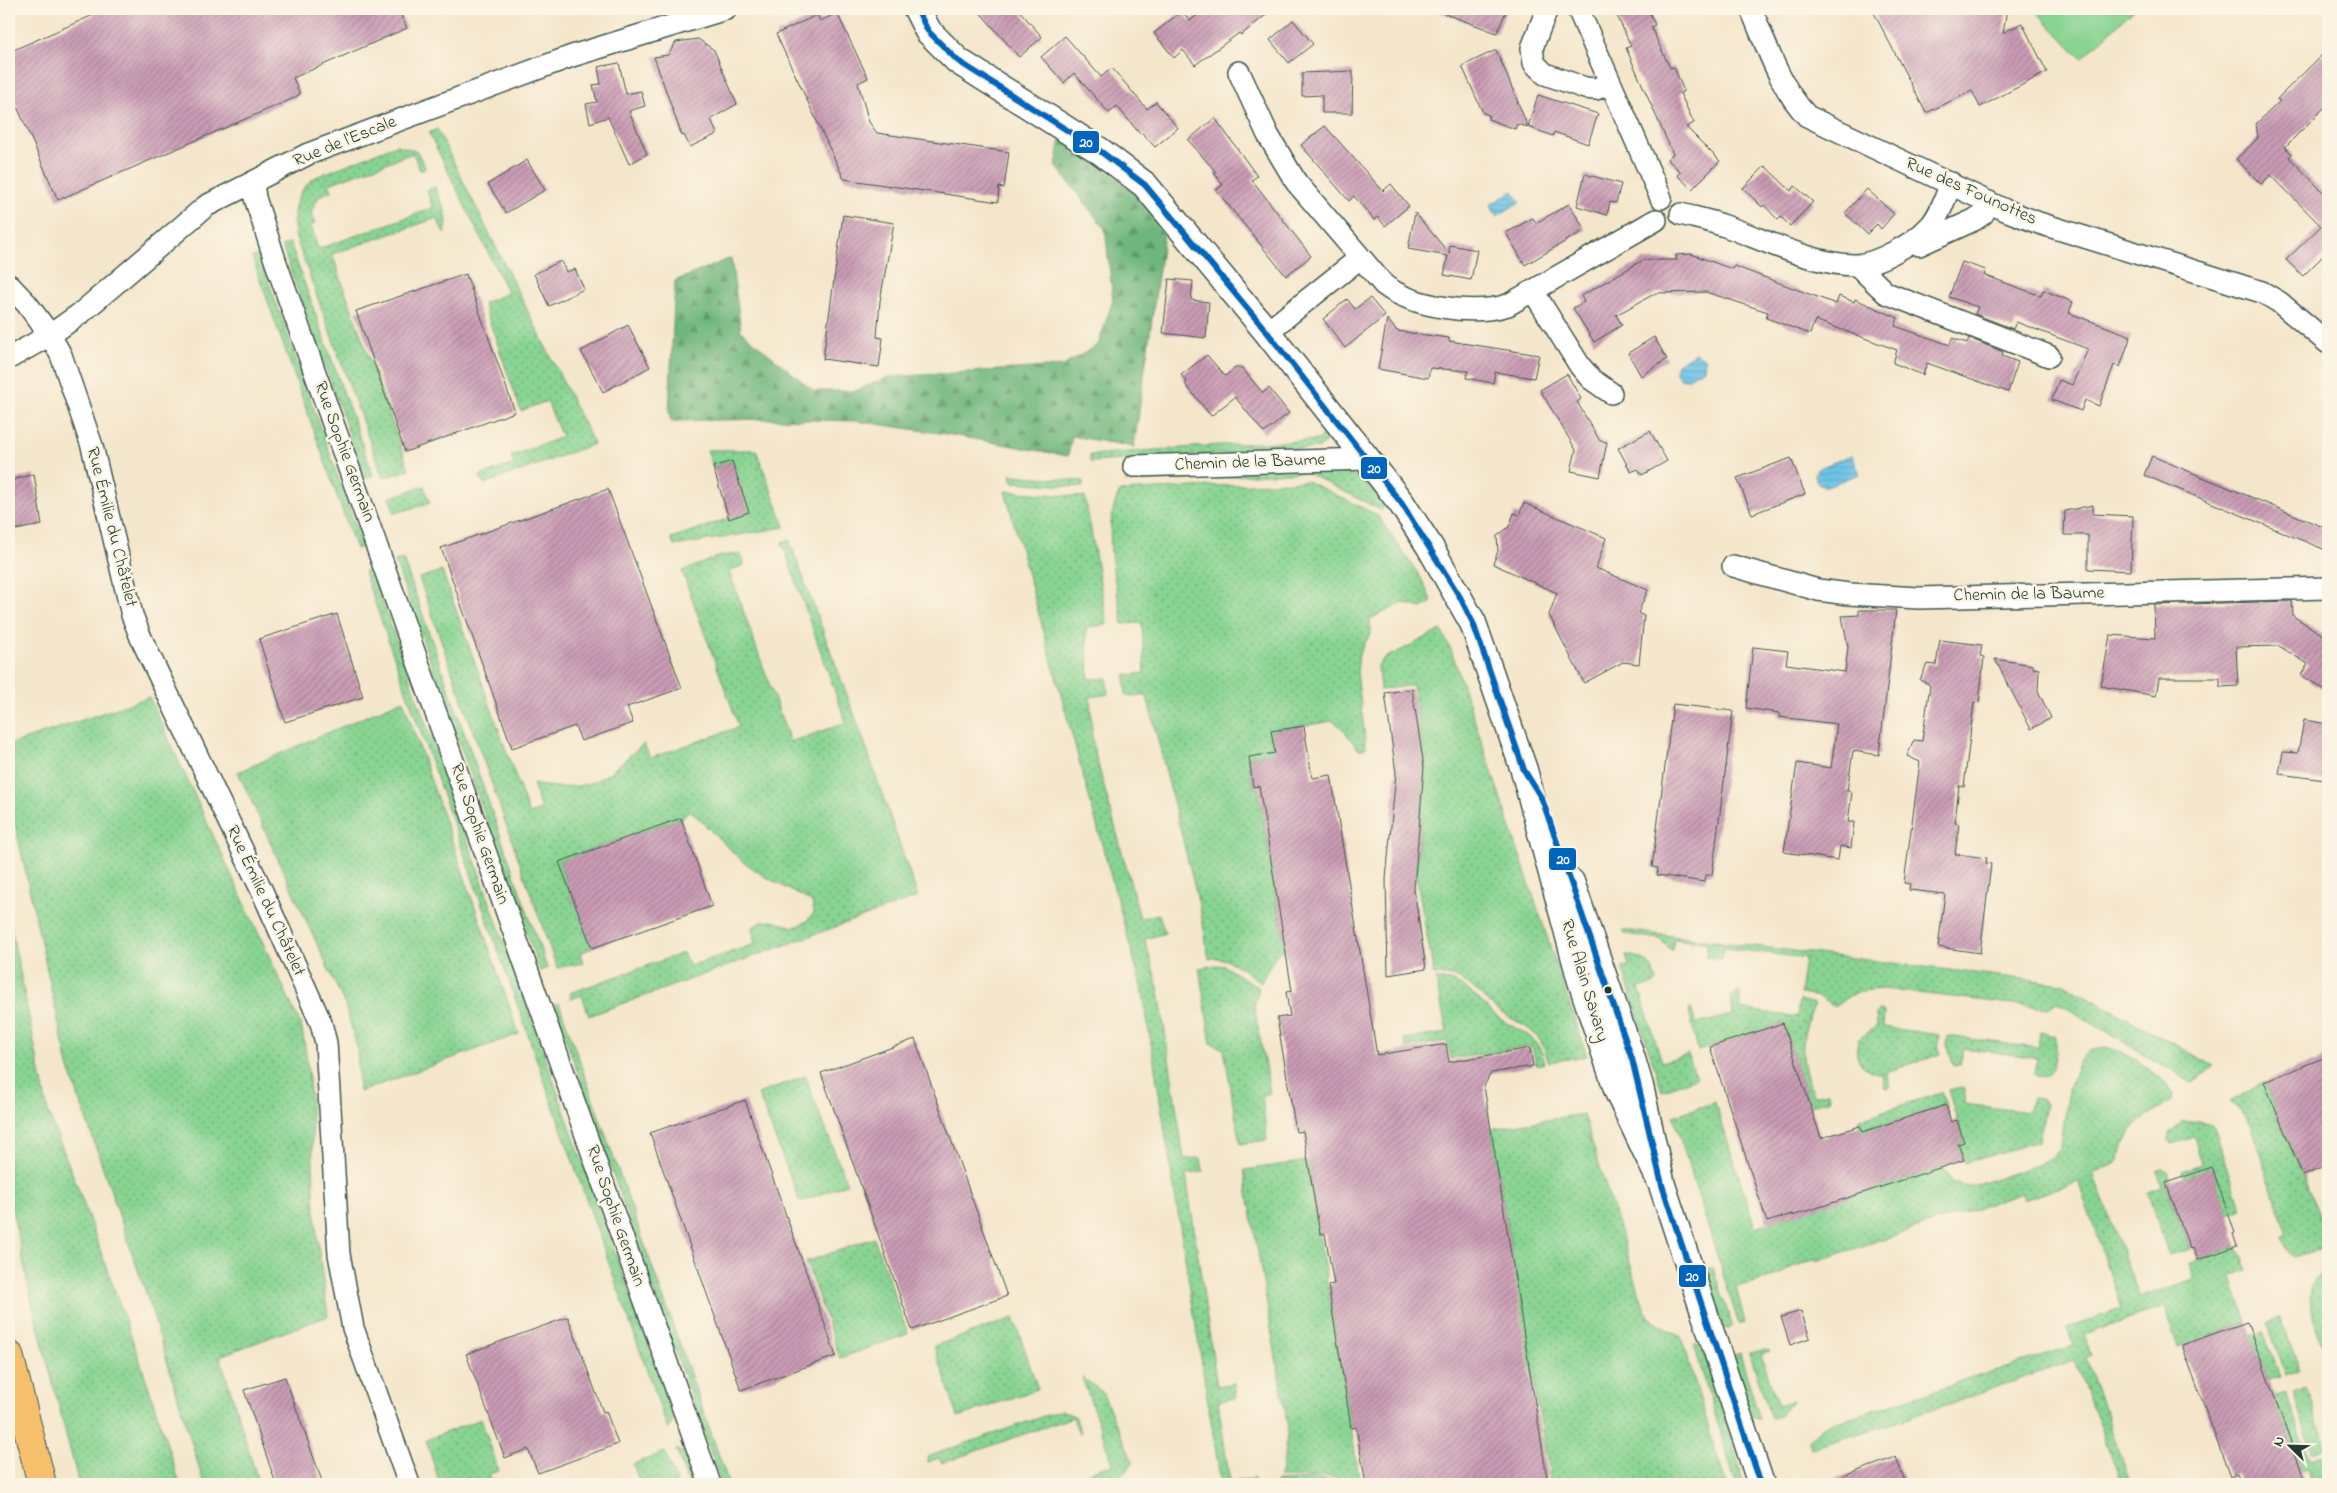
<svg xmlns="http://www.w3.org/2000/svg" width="2337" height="1493" viewBox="0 0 2337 1493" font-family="'Indie Flower',sans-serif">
  <defs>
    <pattern id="grass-dots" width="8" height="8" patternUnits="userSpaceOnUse" patternTransform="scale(1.25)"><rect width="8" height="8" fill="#88d492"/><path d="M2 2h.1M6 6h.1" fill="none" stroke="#6fad78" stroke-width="1.8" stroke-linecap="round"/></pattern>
    <pattern id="forest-firs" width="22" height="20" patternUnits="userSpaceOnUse" patternTransform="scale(1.25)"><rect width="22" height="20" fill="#6eb67c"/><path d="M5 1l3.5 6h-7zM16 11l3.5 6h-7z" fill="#5a9566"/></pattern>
    <pattern id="water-rules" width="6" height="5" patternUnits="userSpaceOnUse" patternTransform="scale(1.25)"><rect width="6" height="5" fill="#6cc3e9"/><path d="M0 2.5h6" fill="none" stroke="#58a0be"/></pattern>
    <pattern id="building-hatch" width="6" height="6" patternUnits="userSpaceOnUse" patternTransform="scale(1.25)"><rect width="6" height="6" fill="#ca9bb5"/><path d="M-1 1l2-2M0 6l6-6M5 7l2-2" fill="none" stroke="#a38094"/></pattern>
  </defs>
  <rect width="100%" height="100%" fill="#fcf5e5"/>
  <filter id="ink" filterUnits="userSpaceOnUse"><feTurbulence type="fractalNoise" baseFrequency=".02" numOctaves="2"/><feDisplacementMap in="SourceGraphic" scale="10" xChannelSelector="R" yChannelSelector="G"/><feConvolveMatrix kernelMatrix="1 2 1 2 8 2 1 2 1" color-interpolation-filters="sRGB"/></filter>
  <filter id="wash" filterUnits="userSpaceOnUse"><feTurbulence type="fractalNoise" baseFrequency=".0096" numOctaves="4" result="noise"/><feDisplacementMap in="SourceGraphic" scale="20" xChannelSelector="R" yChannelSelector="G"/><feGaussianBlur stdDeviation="1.12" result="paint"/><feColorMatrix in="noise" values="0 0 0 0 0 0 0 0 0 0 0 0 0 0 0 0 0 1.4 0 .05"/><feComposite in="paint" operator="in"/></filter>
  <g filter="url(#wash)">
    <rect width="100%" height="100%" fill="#f4e6cb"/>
    <path fill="url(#grass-dots)" stroke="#548863" d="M437,129L594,444L484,484L480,476L514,464L511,456L562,437L547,401L521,411L483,303L508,293L429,133Z
      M396,145L417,151L425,167L424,170H420L413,153L329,184L332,191L319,196L311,213L315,224L311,226L318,249L433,208L427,190L435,187C441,202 452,218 444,234L437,218L332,254L409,470L383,478L296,238C290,215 295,190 316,177Z
      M290,243L373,475L365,478L282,246Z
      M259,255L363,547L356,549L252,257Z
      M1327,428L1330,433L1328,440L1320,448L1090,462V455L1221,445L1319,440Z
      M707,450H756L785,527L674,546L671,538L748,512L732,461L713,467Z
      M1327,465C1352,472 1370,485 1387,505L1381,510L1305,472L1126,482L1125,478Z
      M1011,475L1083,481V487L1013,482Z
      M1307,481L1377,515L1421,578L1432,602L1422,608L1403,603L1370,619V634L1359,654L1357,672L1366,748L1359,750L1341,727L1333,721L1271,731L1274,752L1248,757L1253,788H1258L1285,950L1277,953L1261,982C1248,974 1226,953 1209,959L1201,913L1147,696H1126L1125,675L1145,673L1142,623L1123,624C1116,582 1100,531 1120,491Z
      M424,486L430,503L395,513L389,498Z
      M1005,491L1085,497L1107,622L1106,625L1086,627L1089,679L1107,678L1108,694L1090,697L1093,746L1140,918L1159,914L1165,933L1145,939L1159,991L1184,1159L1201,1158L1203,1172L1186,1174L1217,1386L1234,1383L1236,1398L1218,1401L1230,1483L1254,1478L1255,1484H1221L1143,993Z
      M789,540L860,730L918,897L589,1016L582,995L571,999L570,993L683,953L690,966L755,944L752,927L764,921H772L794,927L806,922L814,913L812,902L764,876L741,860L690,810L681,818L559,861L573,902H576L592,948L580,953L583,963L557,968L419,578L442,571L529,814L541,810L533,784C561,790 591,789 614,769C624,761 633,752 644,744L650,758L739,727L682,571L721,556L739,554L743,558L744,565L729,571L790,742L846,723L782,542Z
      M403,559L547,968L540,971L395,561Z
      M371,570L674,1418L668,1430L364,572Z
      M1441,630L1451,650L1587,1056L1549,1062C1546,1054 1544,1045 1538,1038C1528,1025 1512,1020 1499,1011C1478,995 1464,971 1434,975L1416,875L1425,766L1413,685L1380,690L1378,666L1383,659Z
      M149,697L301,1025C314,1086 311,1147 315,1209C317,1244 323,1280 328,1316L220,1356L259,1484H204L151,1308L68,1066L9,796V745Z
      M403,700L519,1034L359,1092L357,1047L345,1005L238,772Z
      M9,917L48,1112L78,1188L141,1364L180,1484H79L34,1311L9,1195Z
      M1623,930L2064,984L2214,1066L2192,1083L2057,1002L2048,1008L1882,989L1862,991L1849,996L1834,1007L1820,997L1800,994L1805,958L1724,948L1722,959L1706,957L1707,943L1674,939L1672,951L1660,939L1625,934Z
      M1626,955C1644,957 1651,962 1657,980L1655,983L1639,988L1662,1062L1688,1054L1696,1078L1662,1091L1622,967L1629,966Z
      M1217,965L1224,966L1259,988L1254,1006L1270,1093L1262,1095L1267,1140L1240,1144L1224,1049L1211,1043L1199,968Z
      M1436,980C1463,979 1475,997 1494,1014C1515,1032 1538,1031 1545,1063L1536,1065L1532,1046L1451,1059L1447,1041L1406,1048L1404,1039L1447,1033Z
      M1737,992L1740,993V1009L1797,1017L1799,1000L1815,1004C1798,1039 1800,1060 1813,1096L1828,1092L1830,1099L1810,1106L1783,1023L1698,1051L1689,1010L1691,1008L1696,1024L1733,1015L1731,996Z
      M559,1003L728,1481L721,1482L554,1005Z
      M1878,1011L1884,1012L1883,1027L1939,1035L1938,1045L1941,1054L1886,1072L1890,1086L1888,1088L1884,1087L1882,1074C1863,1071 1851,1059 1859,1039L1877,1026L1876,1014Z
      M2040,1032L2054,1036C2059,1045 2055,1071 2045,1077L2036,1076L2034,1074L2037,1058L1964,1048L1960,1065L1954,1066L1946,1044L1947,1036L2038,1048Z
      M2105,1047C2127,1051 2163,1075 2174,1094L2173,1101C2155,1110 2137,1119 2127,1137C2122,1145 2122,1155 2117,1163L2093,1173L2139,1297L2195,1279L2189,1264L2237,1246L2247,1270L2230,1276L2246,1322L2178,1347L2164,1307L2084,1335L2091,1355L2086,1358L2131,1484H2122L2074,1360L1906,1419L1811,1448L1808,1440L1824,1426L2074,1345L2068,1327L2122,1309L2078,1181L2024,1200L2022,1193L1817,1261L1815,1259L1787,1269L1781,1275L1736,1287L1745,1323L1739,1325L1673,1116L1715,1102L1755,1227L1943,1167L1952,1182L1962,1185H1976L2043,1163L2054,1157L2061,1146C2065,1123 2067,1068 2087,1053C2092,1049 2099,1048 2105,1047Z
      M805,1076L847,1184L800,1202L758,1094Z
      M2264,1082L2328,1237V1246L2294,1258L2289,1253L2282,1236L2287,1234L2250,1125L2240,1109L2230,1102Z
      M1963,1087L1965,1088L1964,1104L2028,1112L2032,1098L2043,1099L2046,1104L2039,1141L1964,1163L1958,1144L1964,1142L1948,1090Z
      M1941,1092L1946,1105L1862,1132L1858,1120Z
      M1583,1114L1644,1307L1649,1317L1681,1337L1726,1484H1551L1491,1129Z
      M2199,1121L2212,1124L2241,1209L2228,1214L2212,1168L2184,1177L2182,1171L2202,1164L2194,1137L2173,1144L2168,1140L2169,1133L2182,1122Z
      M1307,1161L1360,1483L1333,1477H1278L1282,1471L1288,1428L1244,1170Z
      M2162,1168L2167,1171L2171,1182L2166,1184L2190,1249L2169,1256L2148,1193L2162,1188L2157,1170Z
      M874,1238L908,1334L840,1358L806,1262Z
      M1708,1268H1713L1732,1325L1729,1329L1723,1328L1707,1280Z
      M2328,1269V1276L2326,1277L2328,1283V1359C2319,1332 2293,1288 2328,1269Z
      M1014,1318L1038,1389L958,1417L934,1346Z
      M2281,1318L2300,1370L2286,1375L2267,1324Z
      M2263,1331L2280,1377L2268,1380L2251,1335Z
      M1696,1343L1705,1355L1745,1484H1736L1694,1345Z
      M1764,1350L1770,1351L1761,1355L1778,1405L1792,1401L1782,1415L1771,1418L1750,1353Z
      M1740,1353L1760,1420L1751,1415L1732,1356Z
      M1082,1377L1102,1392L1133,1462C1114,1493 1088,1484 1055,1484L1113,1464Z
      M2306,1387L2327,1448L2313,1453L2293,1392Z
      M2286,1393L2310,1460L2328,1454V1484H2313L2308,1469L2301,1471L2274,1397Z
      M1061,1410L1076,1417L1081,1433L1079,1434L1073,1417L942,1463L939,1458L928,1462L927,1457Z
      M481,1419L499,1471L489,1474L493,1484H440L426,1440Z
      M676,1449L686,1455L696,1484H688Z
      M665,1452L677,1484H637L640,1483L633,1464Z
      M1316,1479L1350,1484H1274L1276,1481Z"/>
    <path fill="url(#forest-firs)" stroke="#467a58" d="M1061,137C1100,163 1136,190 1165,227L1134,447L1072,436L1068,456L952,435L856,421L769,419L671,421L669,412L675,281L731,258L741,331L814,391H855L889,377L1063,366L1098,345L1113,300L1105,229L1056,166Z"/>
    <path fill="#88d492" stroke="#548863" d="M2034,9H2134L2082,59Z"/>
    <path fill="url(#water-rules)" stroke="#46808e" d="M1513,191L1520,202L1497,216L1490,205Z
      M1696,353L1705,359L1704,369L1687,379L1679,378L1675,371L1677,364Z
      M1852,455L1860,474L1824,487L1818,484L1815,475L1817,469Z"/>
    <g id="blocks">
      <path fill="url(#building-hatch)" d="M107,9H398L407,28L293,78L300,94L294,98L58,200L9,88V52Z
        M977,9H1018L1042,37L1019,57Z
        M1205,9H1273L1241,35L1239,33L1195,65L1183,50L1174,58L1154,33L1182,11L1190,21Z
        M1437,9H1507L1497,33L1437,11Z
        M1614,9H1648L1655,25L1651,27L1670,68L1674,67L1684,91L1680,93L1694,123L1686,127L1720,161L1692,189L1677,175L1681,172L1667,159L1673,154L1626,48L1631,46Z
        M1872,9H2007L2003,33L2022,23L2047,72L1980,107L1972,91L1926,113Z
        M837,13L868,78L858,83L869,122L877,133L1009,152L1004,188L999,187L998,202L844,179L776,34L817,15L820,21Z
        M1293,20L1313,44L1289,63L1270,40Z
        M1065,36L1101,77L1112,68L1147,109L1156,102L1178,128L1155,147L1142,133L1140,134L1117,106L1109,113L1074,73L1064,83L1041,57Z
        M698,39L714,50L737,104L711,119L717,134L690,147L684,135L682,136L654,57L668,55L676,42Z
        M2328,49V104L2285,147L2292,154L2289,157L2328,197V251L2303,276L2286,260L2321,226L2271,175L2261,184L2236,159L2258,138L2256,124L2280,101L2277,99Z
        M1496,50L1501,61L1528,127L1517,124L1515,129L1488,119L1489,115L1483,113L1462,66Z
        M619,63L626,94L641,91L645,106L629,111L647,154L629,164L608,117L590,123L586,104L597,102L593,85L601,84L598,67Z
        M1353,71L1352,113H1322V95L1302,96V73Z
        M1538,95L1598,114L1588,144L1554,132L1553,136L1528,127Z
        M1215,118L1257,176L1252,180L1311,256L1286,276L1216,190L1223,185L1214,173L1216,172L1188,140Z
        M1325,126L1383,191L1391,184L1409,206L1385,226L1378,217L1374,220L1354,196L1349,201L1301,145Z
        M527,160L545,190L506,213L488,184Z
        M1765,166L1791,191L1795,186L1813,202L1790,226L1781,217L1778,220L1764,205L1762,207L1743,188Z
        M1585,174L1621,184L1616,203L1610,202L1607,215L1577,206Z
        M1867,189L1894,214L1881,229L1877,224L1867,234L1845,213Z
        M1569,204L1585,230L1525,265L1506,233L1533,218L1536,223Z
        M1415,213L1449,253L1450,245L1477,250L1471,280L1444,275L1448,256L1408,249Z
        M843,215L894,223L880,301L877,337L883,338L879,367L823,359Z
        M1691,254L1732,269L1734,266L1836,304L1839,296L1854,302L1855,299L1898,318L1895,326L1950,345L1952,338L1967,343L1969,338L2003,352L2002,356L2018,362L2008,392L1927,363L1923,375L1893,363L1897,350L1815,320L1810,334L1766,318L1768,312L1706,292L1656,293L1616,315L1622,325L1594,342L1573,308L1584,302L1581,296L1643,260H1677L1676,255Z
        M561,261L566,272L575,269L584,289L549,306L534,274Z
        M1962,262L1986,270L1984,275L2041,296L2043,290L2073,302L2069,313L2131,336L2120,367L2114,365L2099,406L2085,400L2081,411L2052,400L2059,380L2072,385L2088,349L2016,322L2013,329L1975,314L1978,307L1949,297Z
        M466,274L515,412L405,452L356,311Z
        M1169,279L1193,281L1191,300L1209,302L1206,338L1163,333Z
        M1370,298L1385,316L1345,348L1323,319L1347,299L1355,309Z
        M1387,319L1397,331L1449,338V341L1539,355L1534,378L1495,372L1493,383L1466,378L1468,371L1430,368L1428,378L1378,369Z
        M628,325L650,367L603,392L581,351Z
        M1654,337L1667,359L1641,376L1628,353Z
        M1207,355L1225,376L1235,368H1242L1263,393L1269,388L1289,413L1264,433L1235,397L1211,416L1185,384L1187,382L1181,375Z
        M1567,374L1581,399L1577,402L1600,441L1607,442L1600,477L1571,471L1576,450L1540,390Z
        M1650,431L1667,461L1642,475L1638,469L1631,472L1618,448Z
        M2152,456L2328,529V551L2144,475Z
        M1791,458L1805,494L1752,514L1737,478Z
        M732,461L749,512L729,519L713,467Z
        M34,474L42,525L14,530L9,481Z
        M608,489L682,688L627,707L633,723L581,741L575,726L512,748L441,548Z
        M1524,503L1606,538L1596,568L1648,590L1638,613L1644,616L1639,664L1623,662L1584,683L1549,615L1557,593L1493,564L1498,551L1497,536L1509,527L1514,513L1519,515Z
        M2093,505V514L2133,516L2131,571L2088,569V535H2064L2065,511Z
        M2292,601L2293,616L2326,637L2328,633V692L2301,675L2308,664L2279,646L2236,647L2238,686L2220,687V678H2159L2156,696L2101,686L2110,635L2155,638L2154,605Z
        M1859,610H1896L1879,755L1853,751L1847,791L1852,792L1848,822H1854L1851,848L1840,846L1838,860L1784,852L1797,763L1831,768L1837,724L1779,717V713L1746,708L1753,647L1788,651L1786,664L1845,672L1848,647L1842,616L1859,615Z
        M337,614L363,697L285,722L259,639Z
        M1940,640L1982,645L1980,656L1984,657L1979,703L1974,702L1964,787L1959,786L1955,823L1959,824L1955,854L1987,858L1986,863L1991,864L1980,953L1938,947L1945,894L1909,890L1910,884L1904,883L1920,762L1907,756L1914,740L1922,741L1930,685L1920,680L1927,664L1936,665Z
        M1995,659L2033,665V668L2039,669L2038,691L2051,718L2031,729Z
        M1412,689L1424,767L1414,889L1426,969L1388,975L1386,879L1396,773L1385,693Z
        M1673,704L1733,711L1712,875H1706L1705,882L1657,875L1658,868L1652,867Z
        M2304,720L2328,724V760L2325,780L2279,774L2283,752L2298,753Z
        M1304,726L1312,778L1331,775L1377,1055L1446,1044L1449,1062L1530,1048L1533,1066L1491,1073L1484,1086L1548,1484H1366L1356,1427L1351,1428L1347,1401L1328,1285L1334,1284L1325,1234H1320L1303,1131L1296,1132L1277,1018L1290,1016L1286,992L1292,991L1259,786L1253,787L1249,757L1275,753L1271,731Z
        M681,818L712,906L592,948L559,862Z
        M1783,1023L1821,1138L1860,1126L1862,1132L1946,1105L1951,1122L1957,1120L1964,1142L1958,1144L1964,1160L1792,1216V1214L1767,1222L1710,1047Z
        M915,1039L1007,1296L912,1330L821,1073Z
        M2328,1056V1165L2303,1176L2264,1082Z
        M745,1100L836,1356L741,1390L650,1133Z
        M2212,1167L2235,1233L2233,1234L2237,1246L2198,1260L2193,1248L2190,1249L2166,1183Z
        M1801,1311L1810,1338L1790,1345L1781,1317Z
        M568,1317L603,1412L606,1411L618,1444L538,1473L528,1449L505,1458L466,1354Z
        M2247,1322L2295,1453L2306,1484H2241L2237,1474L2230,1477L2182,1345Z
        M285,1377L323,1484H276L244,1390Z
        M1896,1457L1906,1484H1827V1482Z"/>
    </g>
  </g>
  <g filter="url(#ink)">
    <use href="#blocks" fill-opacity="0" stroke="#3f564b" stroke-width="1"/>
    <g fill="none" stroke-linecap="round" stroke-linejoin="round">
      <defs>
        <path id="minor" d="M1547,9L1532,48L1534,63L1545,74L1585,88L1596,89L1609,83
          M1578,9L1661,198
          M1751,9C1767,46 1779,86 1807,116L2005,210L2039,223L2262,292L2279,302L2328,343
          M1239,72L1268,135L1296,182L1384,285C1413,307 1473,316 1508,305L1656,220
          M253,182L255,198L276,263L710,1484
          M1681,214C1696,218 1711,221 1725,226C1762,239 1817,266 1856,265C1877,264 1915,243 1929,227C1940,216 1945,198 1951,183
          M1919,245L1974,220L1983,214L1989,202
          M1857,265L1886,293L2049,356
          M9,285L27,304L50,335L61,355L92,446L132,615L141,638L262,891L321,1023L326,1043L339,1254L353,1328L409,1484
          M1533,291L1580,366L1591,379L1611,393
          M1267,332L1360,258
          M9,358L50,335L81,313L206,206L308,154L572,56L726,9
          M1134,466L1367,459
          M1733,566L1818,590L1849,594L1919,598L2328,588"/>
        <path id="tertiary" d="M917,9L928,31L958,61L1100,151L1145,185L1267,332L1367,459L1402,504L1430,547L1473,623L1524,770L1581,981L1618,1092L1662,1185
          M1571,882L1632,1059L1640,1086L1662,1185L1761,1484"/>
        <path id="trunk" d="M9,1355L42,1484"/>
      </defs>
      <use href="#minor" stroke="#3f564b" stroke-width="24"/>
      <use href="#tertiary" stroke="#3f564b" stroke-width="29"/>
      <use href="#trunk" stroke="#3f564b" stroke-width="30"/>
      <use href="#minor" stroke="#fff" stroke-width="21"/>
      <use href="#tertiary" stroke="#fff" stroke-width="26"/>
      <use href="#trunk" stroke="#f7c06c" stroke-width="28"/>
      <defs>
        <path id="bus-1" d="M917,9L928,31L958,61L1100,151L1145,185L1267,332L1402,504L1460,597L1473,623L1524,770L1542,799L1632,1059L1662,1185L1761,1484"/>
      </defs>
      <use href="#bus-1" stroke="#fcf5e5" stroke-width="10"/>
      <use href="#bus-1" stroke="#0065bd" stroke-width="6"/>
    </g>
  </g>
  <circle fill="#1f3d34" stroke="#fcf5e5" stroke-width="2" cx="1608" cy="990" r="4.5"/>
  <g text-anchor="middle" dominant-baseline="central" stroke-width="5" stroke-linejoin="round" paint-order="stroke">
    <g font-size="18" fill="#1f3d34" stroke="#fcf5e5">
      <text transform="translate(345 142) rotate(-22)">Rue de l'Escale</text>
      <text transform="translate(1971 192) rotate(24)">Rue des Founottes</text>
      <text transform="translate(344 452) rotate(70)">Rue Sophie Germain</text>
      <text transform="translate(1250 463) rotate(-2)">Chemin de la Baume</text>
      <text transform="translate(111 527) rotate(76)">Rue Émilie du Châtelet</text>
      <text transform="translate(2029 595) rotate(-1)">Chemin de la Baume</text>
      <text transform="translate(479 834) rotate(71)">Rue Sophie Germain</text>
      <text transform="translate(265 901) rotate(65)">Rue Émilie du Châtelet</text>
      <text transform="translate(1584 981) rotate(73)">Rue Alain Savary</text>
      <text transform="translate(615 1216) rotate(71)">Rue Sophie Germain</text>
    </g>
  </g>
  <g stroke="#fcf5e5" stroke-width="2">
    <rect x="1072" y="130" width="28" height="24" rx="5" fill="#0065bd"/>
    <rect x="1360" y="456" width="28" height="24" rx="5" fill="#0065bd"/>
    <rect x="1548" y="847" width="29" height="24" rx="5" fill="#0065bd"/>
    <rect x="1678" y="1264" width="29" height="24" rx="5" fill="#0065bd"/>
  </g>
  <g font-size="14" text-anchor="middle" font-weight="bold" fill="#fff">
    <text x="1086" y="147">20</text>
    <text x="1374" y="473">20</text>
    <text x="1563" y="864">20</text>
    <text x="1692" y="1281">20</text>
  </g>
  <rect width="2337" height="1493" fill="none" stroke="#fcf5e5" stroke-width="30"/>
  <g transform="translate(2290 1446) rotate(293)" stroke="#fcf5e5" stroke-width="4" paint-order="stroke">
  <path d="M0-4L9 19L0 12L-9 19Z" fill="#1f3d34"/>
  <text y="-8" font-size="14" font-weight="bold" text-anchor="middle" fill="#1f3d34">N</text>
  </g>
</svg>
